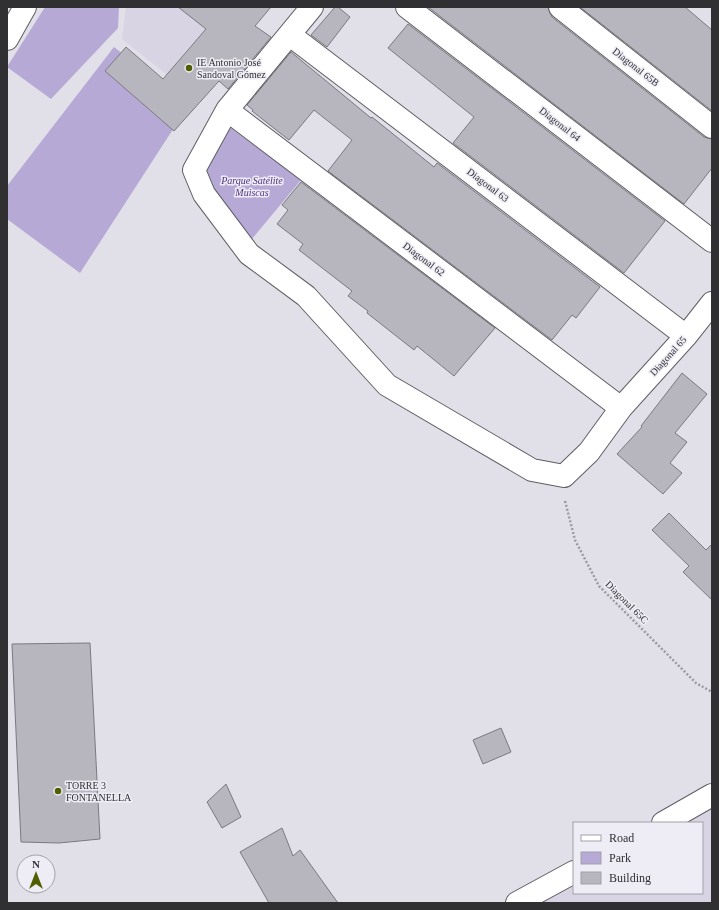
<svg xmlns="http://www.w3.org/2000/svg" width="719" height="910" viewBox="0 0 719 910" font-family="Georgia,serif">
  <rect width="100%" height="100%" fill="#e1dfe7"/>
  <path fill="#d9d4e4" d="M126,7H268L196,98L122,39Z
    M712,800V903H533L574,880V893H702V823H672Z"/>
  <path fill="#b7a9d6" d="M45,7H119L118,28L51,99L7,67Z
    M114,47L188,106L80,273L7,219V186Z
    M228,126L301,180L251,240L200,171Z"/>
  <path fill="#b7b5bd" stroke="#7b7980" d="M178,7H271L255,26L271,37L228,89L219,81L174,131L105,71L126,47L163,79L206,29Z
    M335,7H338L350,17L327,47L311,35Z
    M428,7H548L552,17L704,137L712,139V168L684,204Z
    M580,7H685L712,30V111Z
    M408,24L665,221L624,273L453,143L474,117L388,48Z
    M291,52L371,118L372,117L434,167L437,163L600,287L576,318L572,315L552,340L328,171L352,140L314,110L289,140L252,111L253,110L247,105Z
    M301,182L495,328L454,376L417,346L414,350L367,313L368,311L348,296L352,291L299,250L303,244L277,224L288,210L282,205Z
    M682,373L707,394L675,433L687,442L670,463L682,473L663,494L617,454L642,427L641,426Z
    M669,513L706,550L712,544V600L683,572L689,566L652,530Z
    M90,643L100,839L59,843L21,842L12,644Z
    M501,728L511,752L483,764L473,740Z
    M226,784L241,817L222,828L207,802Z
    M282,828L293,856L300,850L338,903H269L240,852Z"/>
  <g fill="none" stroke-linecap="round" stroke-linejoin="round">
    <defs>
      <path id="minor" d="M312,7L227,110L194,170L204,194L249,254L306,296L387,385L532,470L564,476L589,452L621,408L686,336L712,303
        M407,7L712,241
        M560,7L712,127
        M290,35L686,336
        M7,39L25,7
        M227,110L621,408
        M663,823L712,795
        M517,903L574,872"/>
    </defs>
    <use href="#minor" stroke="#605e65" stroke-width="24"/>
    <path stroke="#9c9aa1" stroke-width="2.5" stroke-dasharray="2 2" stroke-linecap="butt" d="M565,501L575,540L599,586L696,683L712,692"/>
    <use href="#minor" stroke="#fff" stroke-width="22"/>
  </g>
  <g fill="#515e00" stroke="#eeecf5" stroke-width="1.5">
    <circle cx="189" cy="68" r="4"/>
    <circle cx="58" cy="791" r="4"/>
  </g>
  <g text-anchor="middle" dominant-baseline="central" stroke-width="3" stroke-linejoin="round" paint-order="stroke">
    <g font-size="10" fill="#303033" stroke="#eeecf5" text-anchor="start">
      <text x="197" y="62">IE Antonio José<tspan x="197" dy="12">Sandoval Gómez</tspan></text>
      <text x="66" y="785">TORRE 3<tspan x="66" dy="12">FONTANELLA</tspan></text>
    </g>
    <g font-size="10" fill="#303033" stroke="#eeecf5">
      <text transform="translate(636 67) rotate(38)">Diagonal 65B</text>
      <text transform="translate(560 124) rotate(38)">Diagonal 64</text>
      <text transform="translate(488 185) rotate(37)">Diagonal 63</text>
      <text transform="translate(424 259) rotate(37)">Diagonal 62</text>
      <text transform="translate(668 356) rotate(-48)">Diagonal 65</text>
      <text transform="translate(627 602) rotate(45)">Diagonal 65C</text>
    </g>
    <g font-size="10" font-style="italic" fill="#503080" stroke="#eeecf5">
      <text x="252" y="180">Parque Satélite<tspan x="252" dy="12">Muiscas</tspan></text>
    </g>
  </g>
  <rect width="719" height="910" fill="none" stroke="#303033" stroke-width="16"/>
  <rect x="573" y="822" width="130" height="72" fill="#eeecf5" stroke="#a2a1a7"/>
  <rect x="581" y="835" width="20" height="6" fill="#ffffff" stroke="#a2a1a7"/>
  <text x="609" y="842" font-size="12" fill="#303033">Road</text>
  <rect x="581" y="852" width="20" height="12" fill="#b7a9d6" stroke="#a2a1a7"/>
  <text x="609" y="862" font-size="12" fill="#303033">Park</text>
  <rect x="581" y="872" width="20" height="12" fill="#b7b5bd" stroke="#a2a1a7"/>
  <text x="609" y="882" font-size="12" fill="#303033">Building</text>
  <g transform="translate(36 874)"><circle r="19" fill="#eeecf5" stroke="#a2a1a7"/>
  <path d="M0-3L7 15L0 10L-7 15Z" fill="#515e00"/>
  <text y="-6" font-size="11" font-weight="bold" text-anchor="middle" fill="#303033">N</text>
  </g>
</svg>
